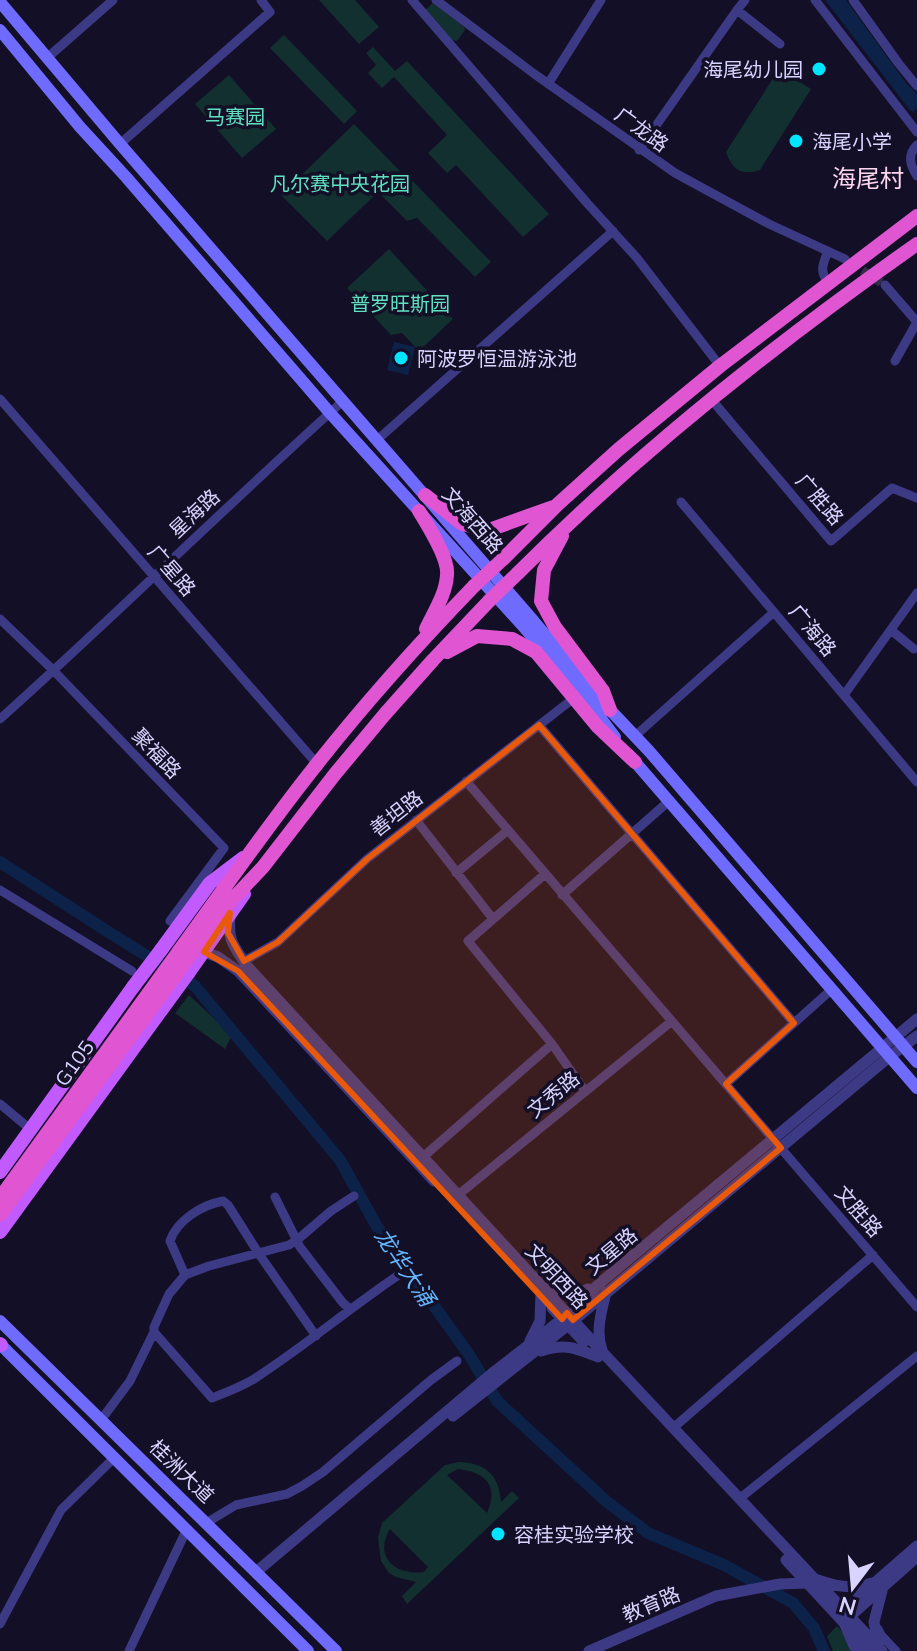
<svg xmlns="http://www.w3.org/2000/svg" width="917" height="1651" viewBox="0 0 917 1651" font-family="Mulish,'Noto Sans SC',sans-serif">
  <rect width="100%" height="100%" fill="#130f26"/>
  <path fill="#12302f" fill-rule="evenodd" d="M319,0H355L379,27L359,44Z
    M433,3L464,27L465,30L457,41L452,40L425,10Z
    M284,35L357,111L344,124L270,48Z
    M373,47L395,71L407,61L549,214L523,237L456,165L447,173L428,153L447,135L394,77L382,88L368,73L376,65L366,53Z
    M779,69L811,89L760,170C742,176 732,170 726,152Z
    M229,75L276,129L242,158L195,104Z
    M354,124L400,171L327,241L281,195Z
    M405,173L491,262L475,277L417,218L407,221L381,195Z
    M389,249L453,319L419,351L402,333L391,335L347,288Z
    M189,995L232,1035L225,1049L175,1013Z
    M459,1462C486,1463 499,1475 501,1502L512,1491L519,1498L407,1604L402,1596L416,1582L396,1577L389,1573L381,1561L378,1538L382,1523L445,1465ZM458,1469C486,1472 499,1486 487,1513L447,1475ZM390,1529L428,1567L424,1572C396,1576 373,1557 390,1529Z
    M837,1626L861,1651H833L827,1636Z"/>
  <path fill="#0c2248" d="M825,0H846L906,83L917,94V108L913,112L909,109Z
    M394,342L415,347L408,375L387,370Z"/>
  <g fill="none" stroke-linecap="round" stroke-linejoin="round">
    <path stroke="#0c2248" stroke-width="12" d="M0,862L110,933L194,985L340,1160L376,1225L470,1356L497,1401L606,1501L648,1533L724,1565L793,1603L814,1628L824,1651"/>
    <path stroke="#312d47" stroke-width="9" stroke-dasharray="9 4.5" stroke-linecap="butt" d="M851,263L885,285"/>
    <path stroke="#3d3a85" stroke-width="9" d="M412,0L587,203L637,258L720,366
      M436,0L533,73L675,173L769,224L845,259
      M815,0L917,132
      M853,0L899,64L917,86
      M737,10L780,44
      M47,58L113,0
      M548,84L601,0
      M120,144L270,12L261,0
      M917,145C907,155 910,165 917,176
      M639,150L737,10L745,0
      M828,283C819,270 823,264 828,251
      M885,285L917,322
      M895,361L917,322
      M0,399L317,764
      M711,399L831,541L892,488L917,498
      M377,440L613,231
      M681,502L917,782
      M0,619L54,671L224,848L170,921
      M891,630L914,649
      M844,695L917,593
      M0,719C116,615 227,505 343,401
      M539,725L794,1023
      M635,736L774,612
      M466,781L917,1307
      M416,820L493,919
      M456,873L507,831
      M545,874L468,941L552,1044L585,1091
      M0,890L132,971
      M562,895L669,801
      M244,961L278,942L367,859L574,698
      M726,1084L831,990
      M0,1104L30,1129
      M423,1157L552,1044
      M458,1195L672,1021
      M275,1197L300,1247L343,1303L350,1309
      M185,1275L170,1241C177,1220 202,1205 223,1201L228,1205L259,1254L316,1336
      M154,1332L212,1398C227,1392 244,1386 257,1377C306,1345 351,1307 400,1274
      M101,1420L130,1381L154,1332V1327L169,1294L185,1275L209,1266L289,1245L297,1240L331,1211L354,1196
      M673,1428L873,1255
      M739,1499L917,1356
      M206,1523L236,1505L287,1494L302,1486L323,1472L431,1380L457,1361
      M0,1624L61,1510L114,1458
      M844,1625L853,1646L858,1651
      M878,1629L881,1635L896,1651
      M129,1651L186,1531"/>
    <path stroke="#3d3a85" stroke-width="11" d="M230,914C228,942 232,943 247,966L607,1357L882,1651
      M204,952L218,957L238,971L434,1181
      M544,1288C560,1292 573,1296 588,1289
      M552,1308L584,1342
      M530,1341L540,1321L541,1294
      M602,1350C595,1331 602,1310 606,1292
      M541,1351C565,1343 576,1348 598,1357
      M453,1416L567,1326L889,1057L917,1036
      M786,1560L870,1651
      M256,1572L495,1371L562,1319L600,1283L917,1019
      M815,1579C837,1587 849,1589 872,1583
      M839,1614L917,1546
      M847,1619L917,1557
      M879,1648L874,1622L883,1587
      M589,1651L716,1596L780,1584L807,1583"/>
    <path stroke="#6f6bff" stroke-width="12" d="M0,2L120,144L531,618L595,694L649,751L917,1062
      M0,30L80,127L126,177L330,413L522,625L587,700L615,737
      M629,755L917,1088
      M0,1321L336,1651
      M0,1344L308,1651"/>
    <path stroke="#c25bff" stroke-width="14" d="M161,950L210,883L243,858
      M189,972L244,894
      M0,1172L133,987
      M0,1232L162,1009
      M0,1344L1,1345"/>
    <path stroke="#e055d1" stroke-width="14" d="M425,495L462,524L489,530L553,507
      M419,511C428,526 449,558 447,575C446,594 434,612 426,629
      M562,536L544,570L541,601L555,627L603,691L610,710
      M503,559L557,505L619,449L720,366L917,216
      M518,573C640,451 776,343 917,244
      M447,652L477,636L512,639L536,652L598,727L635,762
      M228,904L263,867L335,774L385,714L433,660L489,601
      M179,951C225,888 268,825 317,764C366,702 419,643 474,586"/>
    <path stroke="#c25bff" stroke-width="14" d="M133,987L161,950
      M162,1009L189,972"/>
    <path stroke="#e055d1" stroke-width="14" d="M474,586L503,559
      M489,601L518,573
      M0,1198L179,951
      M0,1215L228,904"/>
  </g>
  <path fill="#e8590c" fill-opacity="0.2" stroke="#e8590c" stroke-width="6" stroke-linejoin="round" d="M539,725L794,1023L726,1084L781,1148L573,1320L567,1313L562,1319L238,971L204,952L230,913L228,933L244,961L278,942L367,859Z"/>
  <g fill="#00e5ff" stroke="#130f26" stroke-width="3">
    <circle cx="819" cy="69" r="8"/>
    <circle cx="796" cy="141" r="8"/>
    <circle cx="401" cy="358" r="8"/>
    <circle cx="498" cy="1534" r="8"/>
  </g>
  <g text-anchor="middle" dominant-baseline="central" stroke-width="7" stroke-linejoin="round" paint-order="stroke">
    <g font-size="20" fill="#d9d4ff" stroke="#130f26" text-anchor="start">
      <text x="803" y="69" text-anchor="end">海尾幼儿园</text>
      <text x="812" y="141">海尾小学</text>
      <text x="417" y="358">阿波罗恒温游泳池</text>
      <text x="514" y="1534">容桂实验学校</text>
    </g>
    <g font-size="20" fill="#5fe0c0" stroke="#130f26">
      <text x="235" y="116">马赛园</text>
      <text x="340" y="183">凡尔赛中央花园</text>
      <text x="400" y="303">普罗旺斯园</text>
    </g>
    <g font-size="20" fill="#d9d4ff" stroke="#130f26">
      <text transform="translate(642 129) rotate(36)">广龙路</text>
      <text transform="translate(820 499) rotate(49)">广胜路</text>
      <text transform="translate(194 513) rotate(-43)">星海路</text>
      <text transform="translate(473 520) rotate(49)">文海西路</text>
      <text transform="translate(172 570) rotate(49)">广星路</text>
      <text transform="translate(813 630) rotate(50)">广海路</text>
      <text transform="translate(157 753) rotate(46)">聚福路</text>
      <text transform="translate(396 813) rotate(-38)">善坦路</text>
      <text transform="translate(74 1063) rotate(-54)">G105</text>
      <text transform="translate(553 1094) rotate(-39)">文秀路</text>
      <text transform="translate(859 1211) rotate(49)">文胜路</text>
      <text transform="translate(611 1251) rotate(-40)">文星路</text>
      <text transform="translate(557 1276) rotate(47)">文明西路</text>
      <text transform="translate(182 1471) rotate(44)">桂洲大道</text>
      <text transform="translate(651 1604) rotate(-23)">教育路</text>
    </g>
    <g font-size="22" font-style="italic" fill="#62b6ff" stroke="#130f26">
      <text transform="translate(405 1267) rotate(56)">龙华大涌</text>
    </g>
    <g font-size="24" fill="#ffd6f0" stroke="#130f26">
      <text x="868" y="178">海尾村</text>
    </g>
  </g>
  <g transform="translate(853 1587) rotate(196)" stroke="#130f26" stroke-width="6" paint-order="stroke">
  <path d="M0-6L14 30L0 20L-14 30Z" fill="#d9d4ff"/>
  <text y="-12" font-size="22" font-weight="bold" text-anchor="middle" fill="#d9d4ff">N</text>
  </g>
</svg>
